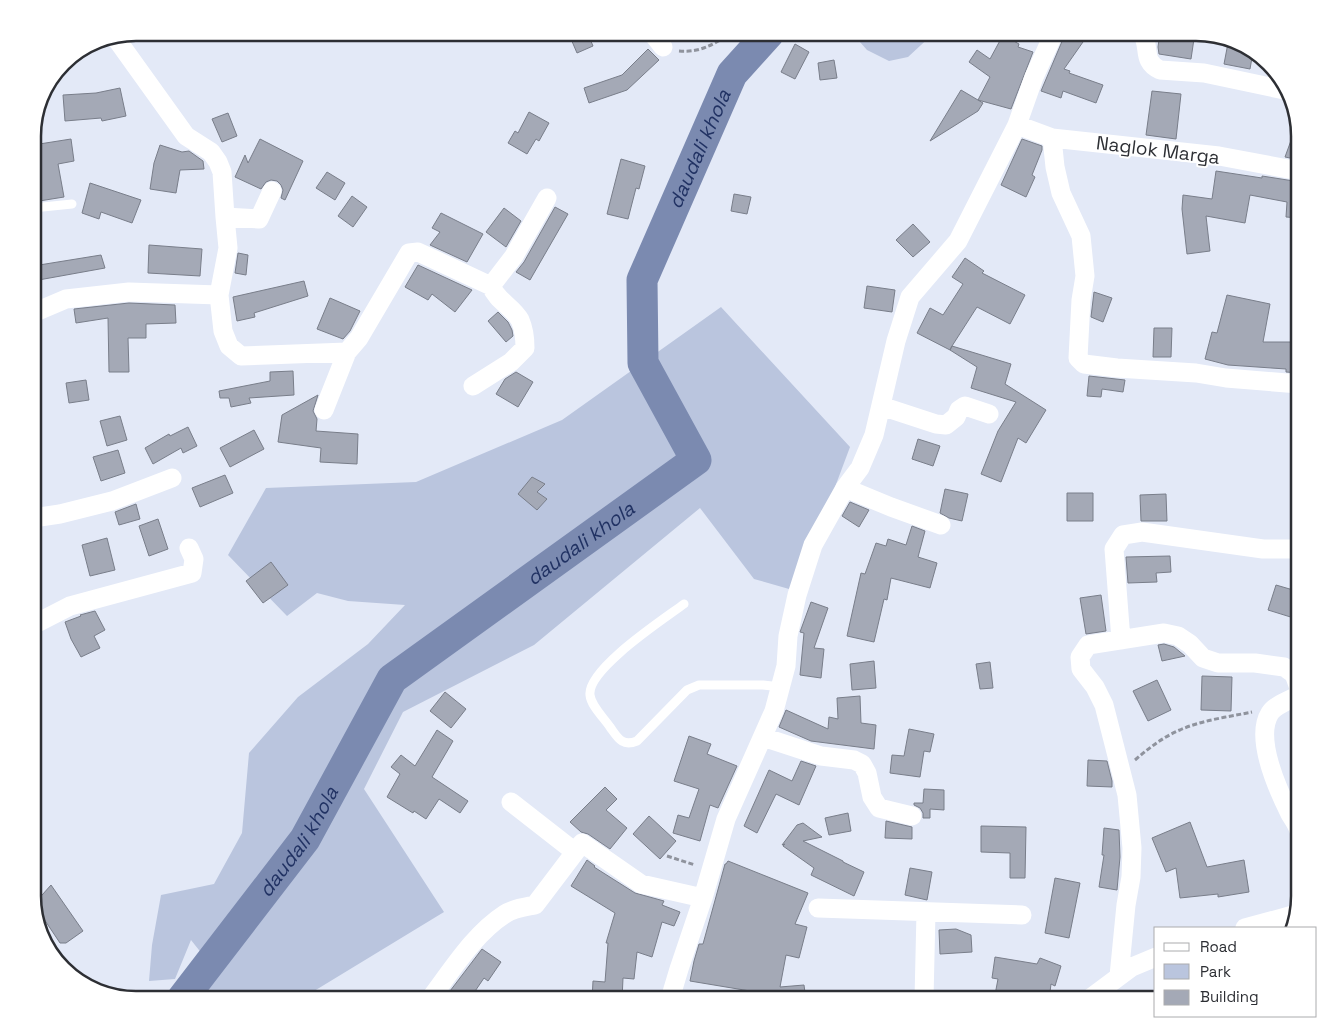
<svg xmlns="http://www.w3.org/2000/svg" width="1332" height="1032" viewBox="0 0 1332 1032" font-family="'Space Grotesk',sans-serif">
  <rect width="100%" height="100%" fill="#e3e9f7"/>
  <path fill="#bac5de" d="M852,33H934L908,57L889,61L867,50Z
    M721,307L850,447L796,591L754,579L700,508L534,645L403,712L364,789L444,912L301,999H194L214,969L191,940L175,979L149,981L152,945L161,895L214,884L242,833L249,753L298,697L368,644L405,605L348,601L317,593L287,616L228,555L266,488L416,482L562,420Z"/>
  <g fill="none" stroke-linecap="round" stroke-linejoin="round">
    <path stroke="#7b8ab0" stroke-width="31" id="s1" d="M182,999L305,839L392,679L696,460L643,363L642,280L732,74L769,33"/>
  </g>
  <path fill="#a4a9b6" stroke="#797e8a" d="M568,32H587L593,46L577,53Z
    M1066,32H1090L1064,69L1070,71L1069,73L1103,85L1096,103L1063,91L1061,98L1041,91Z
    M1160,32H1195L1191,59L1159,54L1158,47Z
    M1003,35L1019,44L1018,47L1033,52L1011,109L978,100L990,77L969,62L977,50L990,59Z
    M1228,43L1253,52L1250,69L1224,64Z
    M795,44L809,52L795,79L781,72Z
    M648,49L659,60L627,90L589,103L584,88L622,75Z
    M834,60L837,78L820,80L818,63Z
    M120,88L126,116L102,121L101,118L65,121L63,95L96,93Z
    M961,90L983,103L978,111L930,141Z
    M1152,91L1181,94L1176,139L1146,135Z
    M529,112L549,123L539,141L536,139L527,154L508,143L515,131L518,133Z
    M228,113L237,136L222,142L212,119Z
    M1297,124L1300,136V160L1285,157Z
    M71,139L74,161L58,164L64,197L33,202V145Z
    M260,139L303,161L285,200L281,198L283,190L281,185L277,181L271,180L266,182L261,189L235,177L245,155L248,163Z
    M1022,139L1042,146V150L1032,175L1035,177L1026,197L1001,185Z
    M160,145L182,152L189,151L203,161L204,169L180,170L176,193L150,189L154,163Z
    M621,159L645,166L639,189L636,188L628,219L607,214Z
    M1216,171L1262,178V176L1300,182V218L1286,217L1287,202L1250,195L1245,223L1206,216L1210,251L1187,254L1182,209L1183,195L1212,199Z
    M327,172L345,183L335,200L316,188Z
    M90,183L141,200L132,223L101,212L99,219L82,213Z
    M734,194L751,197L747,214L731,211Z
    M352,196L367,207L353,227L338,216Z
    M555,207L568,214L530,280L516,272L524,262Z
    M504,208L521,221L506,247L486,232Z
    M441,213L483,234L467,262L430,245L440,232L432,228Z
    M913,224L930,242L913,257L896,240Z
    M149,245L202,249L200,276L148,273Z
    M238,253L248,255L246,275L235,273Z
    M101,255L105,268L33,281V266Z
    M965,258L984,271L982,273L1025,295L1010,324L977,307L952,346L1011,364L1005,384L1046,410L1026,443L1018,438L1001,482L981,474L998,431L1016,402L971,388L977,367L950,350L952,346L950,350L917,333L930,308L943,315L963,284L952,277Z
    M418,265L472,290L455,312L432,294L428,300L405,287Z
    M304,281L308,296L254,313L255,317L237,321L233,297Z
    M867,286L895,290L892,312L864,308Z
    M1094,292L1112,298L1103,322L1091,317Z
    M1227,295L1270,304L1263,342H1300V373L1286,372V369L1228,365L1205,359L1212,332L1217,333Z
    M330,298L360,311L350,331L343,339L317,329Z
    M129,303L175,305L176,323L146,324V338H128L129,372H109L108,318L76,323L74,309Z
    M498,312L508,322L512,330L513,336L506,342L488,321Z
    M1154,328H1172L1171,357H1153Z
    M293,371L294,395L249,398L251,403L231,407L229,398H220L219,391L270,381V372Z
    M516,372L533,382L518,407L496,394L505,379Z
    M1089,376L1125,380L1123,392L1102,389L1101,397L1087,396Z
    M86,380L89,400L69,403L66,383Z
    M318,395L313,411L317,419L316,431L358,434L357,464L320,462L321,448L278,442L282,415Z
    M120,416L127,440L107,446L100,421Z
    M188,427L197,446L183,453L181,448L153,464L145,448L169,434L170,436Z
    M254,430L264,449L230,467L220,448Z
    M918,439L940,446L933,466L912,459Z
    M118,450L125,473L101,481L93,457Z
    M225,475L233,493L200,507L192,488Z
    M532,477L545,484L537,492L547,499L537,510L518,494Z
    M945,489L968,494L962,521L949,518L940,513Z
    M1067,493H1093V521H1067Z
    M1166,494L1167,521H1141L1140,495Z
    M850,502L869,510L859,527L842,516Z
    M136,504L140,519L119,525L115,512Z
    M158,519L168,549L149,556L139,526Z
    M912,526L925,531L918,557L937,563L930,588L891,578L887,600L884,599L874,642L847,636L861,573L865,574L876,543L886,546L888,539L906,545Z
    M107,538L115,570L90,576L82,545Z
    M1170,556L1171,572L1156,573L1157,582L1128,583L1126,557Z
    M271,562L288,585L263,603L246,581Z
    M1276,585L1300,592V609L1297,619L1268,610Z
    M1101,595L1106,631L1086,634L1080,598Z
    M811,602L828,608L814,648L824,649L821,678L800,675L804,633L800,632Z
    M95,611L105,630L94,636L100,648L81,657L71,639L65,622L81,616L80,615Z
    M1164,644L1174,647L1185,656L1162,661L1158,645Z
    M874,661L876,688L852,690L850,664Z
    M990,662L993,688L980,689L976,664Z
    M1202,676L1232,677L1231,711L1201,710Z
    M1157,680L1171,710L1148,721L1133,691Z
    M445,692L466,709L451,728L430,711Z
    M860,696L861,723L876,725L874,749L811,741L779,727L786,710L828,729L829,717L838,719L837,698Z
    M909,729L934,734L930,752L924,751L920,777L890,773L892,755L904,756Z
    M437,730L453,741L432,777L468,801L460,813L439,799L426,819L414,811L413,813L387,797L400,774L391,767L401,755L415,766Z
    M689,736L711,744L707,754L737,766L718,808L710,805L700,841L673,833L678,815L689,818L699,789L674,781Z
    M1088,760L1107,761L1112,781V787L1087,786Z
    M801,761L816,766L799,805L776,794L757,833L744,826L769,770L792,781Z
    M605,787L617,799L606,810L627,828L610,849L588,834L581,832L570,822Z
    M924,789L944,790V810L930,809V818H923V813L920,808L914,805V803H923Z
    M848,813L851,831L829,835L825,818Z
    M649,816L676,841L660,859L633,834Z
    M886,821L912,827V839L885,838Z
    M1190,822L1207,867L1244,860L1249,892L1218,897V894L1180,898L1176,868L1166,872L1152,838Z
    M803,823L822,837L803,841L843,861V862L864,872L854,896L811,875L814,868L783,846L785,844L782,845L797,825Z
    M981,826L1026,827L1025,878H1010V853L981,852Z
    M1104,828L1119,830L1120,857L1117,890L1099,887L1104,855H1102Z
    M587,860L595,866L594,867L635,893L664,901L662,905L680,912L674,926L662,922L652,957L637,952L634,979L623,978L622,1000H592L593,981L605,982L608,943H606L615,913L571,886Z
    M728,861L808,893L795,924L807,927L799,958L786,955L780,987L804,985L806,1000H757L756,992L690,981L694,961L699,944H703L725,864H726Z
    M910,868L932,872L927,900L905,895Z
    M1055,878L1080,883L1069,938L1045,933Z
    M51,885L83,931L66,943H60L34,904Z
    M956,929L971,935L972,952L940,954L939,930Z
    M482,949L501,962L488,981L484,978L469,1000H453L447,995Z
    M995,957L1037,964L1040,958L1061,966L1055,986L1051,984L1049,1000H994L998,979L992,978Z"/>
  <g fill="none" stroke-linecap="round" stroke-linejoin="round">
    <path stroke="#8f939d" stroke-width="3" stroke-dasharray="5 2.5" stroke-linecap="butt" d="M679,51C702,53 714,43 733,33
      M1135,760C1149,748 1163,737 1180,730C1202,720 1228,717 1252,712
      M667,856L695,865"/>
    <path stroke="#fff" stroke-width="9" d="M33,208L72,204
      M684,604C664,619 587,669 590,695C591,706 604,718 610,727C618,738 622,747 637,741L687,690L699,685H763L781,687"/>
    <path stroke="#fff" stroke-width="19" d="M652,33L663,47
      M1142,33C1151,47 1141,61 1160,70L1204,73L1289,91
      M115,37L186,136L211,152L218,162L222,172L225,217
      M1017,125L1052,138L1219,156L1299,171
      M1052,138L1055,167L1061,193L1081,236L1085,276L1081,300L1078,358L1084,364L1117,368L1196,373L1226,378L1299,384
      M219,295L228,248L225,217L259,219L272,191
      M33,313L66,299L129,292L219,295L223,331L229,346L241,356L347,352L324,410
      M347,352L359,338L409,253L418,252L491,286L514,256L547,198
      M473,386L511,362L525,348C525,338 524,329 520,320C513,307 497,301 491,286
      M881,406L936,424L946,425L956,417L959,410L965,406L989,414
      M845,488L891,507L941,525
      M33,518L60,514L112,501L172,478
      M33,625L70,606L192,573L194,559L189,548
      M1121,640L1114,549L1123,535L1142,532L1263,549H1299
      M1299,695C1290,700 1275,705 1270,713C1254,738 1278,790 1290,814C1293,819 1297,824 1299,831
      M763,737L821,756L854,760L862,764L867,773L872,797L879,808L912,816
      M511,802L575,852
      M818,908L1022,915
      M1245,928L1293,915
      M1119,976L1126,905L1131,877L1132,848L1127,795L1104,705L1095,687L1081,669L1080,657L1088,645L1164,633L1178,636L1190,644L1203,658L1218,663H1255L1284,667L1294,674L1299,688
      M430,999C452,970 474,934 505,914C514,908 525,907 535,905L582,843L641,884L703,898
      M670,999L679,969L703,898L726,819L774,711L786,666L788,636L797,595L813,545L845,488L860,468L874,435L896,341L910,297L958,241L1017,125L1034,77L1054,33
      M924,999L926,912
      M1089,999L1132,967L1156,957"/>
  </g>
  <g text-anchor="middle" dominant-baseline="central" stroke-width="4" stroke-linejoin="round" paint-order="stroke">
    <g font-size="19" fill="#2d2f34" stroke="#fff">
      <text transform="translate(1158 150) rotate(7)">Naglok Marga</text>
    </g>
    <g font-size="20" font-style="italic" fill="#213263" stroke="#fff">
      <text stroke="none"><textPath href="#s1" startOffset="1095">daudali khola</textPath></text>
      <text stroke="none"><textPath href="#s1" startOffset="616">daudali khola</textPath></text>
      <text stroke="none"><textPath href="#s1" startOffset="196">daudali khola</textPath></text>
    </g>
  </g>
  <path d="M0 0H1332V1032H0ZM136 41H1196A95 95 0 0 1 1291 136V896A95 95 0 0 1 1196 991H136A95 95 0 0 1 41 896V136A95 95 0 0 1 136 41Z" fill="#fff" fill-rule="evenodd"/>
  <path fill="none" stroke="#2d2f34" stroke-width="2.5" d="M136 41H1196A95 95 0 0 1 1291 136V896A95 95 0 0 1 1196 991H136A95 95 0 0 1 41 896V136A95 95 0 0 1 136 41Z"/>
  <rect x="1154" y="927" width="162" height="90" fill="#ffffff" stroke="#abacae"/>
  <rect x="1164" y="943" width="25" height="8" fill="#ffffff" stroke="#abacae"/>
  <text x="1200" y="952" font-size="15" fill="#2d2f34">Road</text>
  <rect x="1164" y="964" width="25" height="15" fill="#bac5de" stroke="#abacae"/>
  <text x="1200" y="977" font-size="15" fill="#2d2f34">Park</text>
  <rect x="1164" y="990" width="25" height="15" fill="#a4a9b6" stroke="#abacae"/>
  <text x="1200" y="1002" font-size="15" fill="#2d2f34">Building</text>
</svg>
